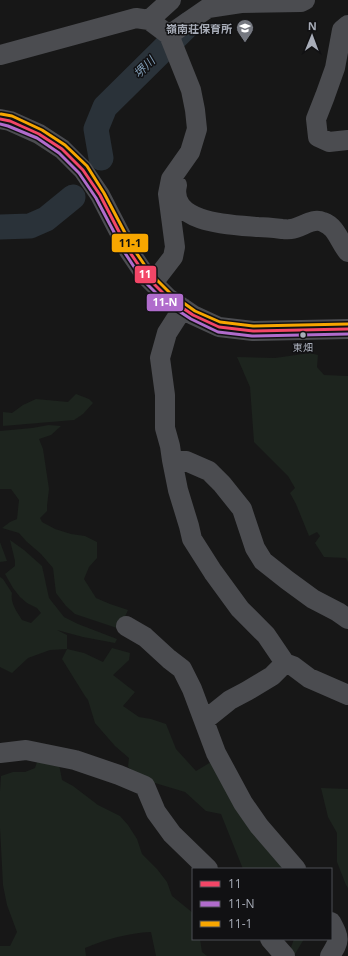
<svg xmlns="http://www.w3.org/2000/svg" width="348" height="956" viewBox="0 0 348 956" font-family="'Open Sans','Noto Sans JP',sans-serif">
  <rect width="100%" height="100%" fill="#171717"/>
  <path fill="#1d241e" d="M310,353L318,355L317,367L324,375L348,376V562L346,558L324,557L315,543L320,536L317,532L309,536L296,504L290,493L295,488L288,476L254,442L250,387L237,357L275,358Z
    M76,394L89,399L93,403L83,414L74,420L3,426V412L12,413L23,405L36,399L68,402Z
    M49,425L61,426L51,435L39,439L43,449L49,489L47,506V511L40,518L42,522L55,529L71,534L85,536L97,542V558L89,567L84,579L96,598L110,604L128,610L123,621L120,629L75,614L66,606L56,593L53,568L41,554L26,541L19,533L2,528L10,522L17,519L19,500L11,489H0V431L32,428Z
    M10,540L24,550L42,566L49,598L64,617L78,624L117,639L115,643L83,637L57,630L67,635V649L84,653L103,662L112,648L130,653L129,660L113,675L135,692L123,706L139,717L151,719L166,724L176,749L196,771L216,759L283,869H243L221,814L206,811L185,792L145,780L128,767L129,758L115,746L95,723L88,700L85,696L62,659L67,649L50,650L28,658L12,673L0,667V577L3,579L12,593C10,603 17,612 22,620L31,623L41,613L37,608L27,603L20,597L13,588L5,574L15,566V561Z
    M0,542L7,561L0,562Z
    M38,759L59,764L62,780L73,786L98,805L120,816L128,825L137,839L142,854L157,869L167,882L172,896L193,913V939H200L202,952L207,956H156L151,932C128,933 107,939 85,948L86,956H0V946H10L17,932L7,905L3,885L0,828V791L1,776L13,772H25L35,768Z
    M321,788L348,789V888L346,885L337,862V833L328,817Z
    M294,939H304L295,954L290,950Z"/>
  <g fill="none" stroke-linecap="round" stroke-linejoin="round">
    <path stroke="#2a3239" stroke-width="25" d="M101,158L96,129L105,107L189,24
      M0,227L30,226L46,219L73,197"/>
    <path stroke="#4b4c50" stroke-width="20" d="M149,20L171,0
      M348,25L342,30L335,68L325,96L316,119L318,137L329,142L348,140
      M169,35L208,8L241,3L301,2L305,0
      M0,55L136,18L149,20L169,35L191,90L195,110L197,129L190,152L171,179L168,194L175,247L173,257L153,283
      M0,119L10,121L39,134L62,149L83,170L100,195L129,251L146,276L168,298L193,315L219,327L253,331L348,329
      M177,185C168,224 233,225 258,227C266,227 274,228 282,229C285,229 289,230 291,229C302,228 312,217 323,222C337,227 339,242 348,252
      M183,308L167,333L160,358L165,395V428L170,446L172,460L186,461L209,471L222,484L242,509L255,548L263,561L287,580L313,599L338,612L348,619
      M172,460L178,490L189,526L192,539L213,572L240,609L266,635L285,663L293,666L309,678L348,695
      M126,626L145,637L169,659L182,669L192,689L216,753L243,803L259,826L296,869
      M205,720L230,700L247,691L272,676L285,663
      M0,753L26,750L75,760L119,775L145,786L156,812L172,834L208,869
      M270,939L285,956
      M330,956C340,940 340,939 331,922"/>
    <defs>
      <path id="bus-1" d="M0,119L10,121L39,134L62,149L83,170L100,195L129,251L146,276L168,298L193,315L219,327L253,331L348,329"/>
      <path id="bus-2" d="M0,124L8,126L37,138L59,153L79,173L96,198L125,253L142,279L165,302L191,319L218,332L252,336L348,334"/>
      <path id="bus-3" d="M1,114L12,116L42,130L65,145L87,166L104,193L133,248L150,273L171,294L195,311L220,322L253,326L348,324"/>
    </defs>
    <use href="#bus-1" stroke="#111113" stroke-width="6"/>
    <use href="#bus-2" stroke="#111113" stroke-width="6"/>
    <use href="#bus-3" stroke="#111113" stroke-width="6"/>
    <use href="#bus-1" stroke="#f34667" stroke-width="3"/>
    <use href="#bus-2" stroke="#b06ccc" stroke-width="3"/>
    <use href="#bus-3" stroke="#f7a600" stroke-width="3"/>
  </g>
  <defs>
    <symbol id="school-pin" viewBox="-11 -11 22 30"><path d="M0 17L-7.5 6A9.5 9.5 0 1 1 7.5 6Z" fill="#757880" stroke="#111113"/><path d="M0-5L7-2L0 1L-7-2ZM-4 1L0 2.5L4 1V4Q0 6-4 4Z" fill="#fff"/></symbol>
  </defs>
  <g fill-rule="evenodd">
    <use href="#school-pin" x="235" y="18" width="20" height="27"/>
  </g>
  <circle fill="#a8adb8" stroke="#111113" stroke-width="1.5" cx="303" cy="335" r="3.5"/>
  <g text-anchor="middle" dominant-baseline="central" stroke-width="3" stroke-linejoin="round" paint-order="stroke">
    <g font-size="10" fill="#a8adb8" stroke="#111113">
      <text x="303" y="347">東畑</text>
    </g>
    <g font-size="11" font-weight="bold" fill="#a8adb8" stroke="#111113" text-anchor="end">
      <text x="232" y="28">嶺南荘保育所</text>
    </g>
    <g font-size="12" font-style="italic" fill="#7f9bb3" stroke="#111113">
      <text transform="translate(144 67) rotate(-45)">堺川</text>
    </g>
  </g>
  <g stroke="#111113" stroke-width="1.5">
    <rect x="111" y="233" width="38" height="20" rx="4" fill="#f7a600"/>
    <rect x="134" y="265" width="23" height="19" rx="4" fill="#f34667"/>
    <rect x="146" y="293" width="38" height="19" rx="4" fill="#b06ccc"/>
  </g>
  <g font-size="11" text-anchor="middle" font-weight="bold" fill="#fff">
    <text x="145" y="278">11</text>
    <text x="165" y="306">11-N</text>
  </g>
  <g font-size="11" text-anchor="middle" font-weight="bold" fill="#111">
    <text x="130" y="247">11-1</text>
  </g>
  <rect x="192" y="868" width="140" height="72" fill="#111113" stroke="#4d4f55"/>
  <rect x="200" y="881" width="20" height="6" fill="#f34667" stroke="#4d4f55"/>
  <text x="228" y="888" font-size="12" fill="#a8adb8">11</text>
  <rect x="200" y="901" width="20" height="6" fill="#b06ccc" stroke="#4d4f55"/>
  <text x="228" y="908" font-size="12" fill="#a8adb8">11-N</text>
  <rect x="200" y="921" width="20" height="6" fill="#f7a600" stroke="#4d4f55"/>
  <text x="228" y="928" font-size="12" fill="#a8adb8">11-1</text>
  <g transform="translate(312 36) rotate(1)" stroke="#111113" stroke-width="3" paint-order="stroke">
  <path d="M0-3L7 15L0 10L-7 15Z" fill="#a8adb8"/>
  <text y="-6" font-size="11" font-weight="bold" text-anchor="middle" fill="#a8adb8">N</text>
  </g>
</svg>
